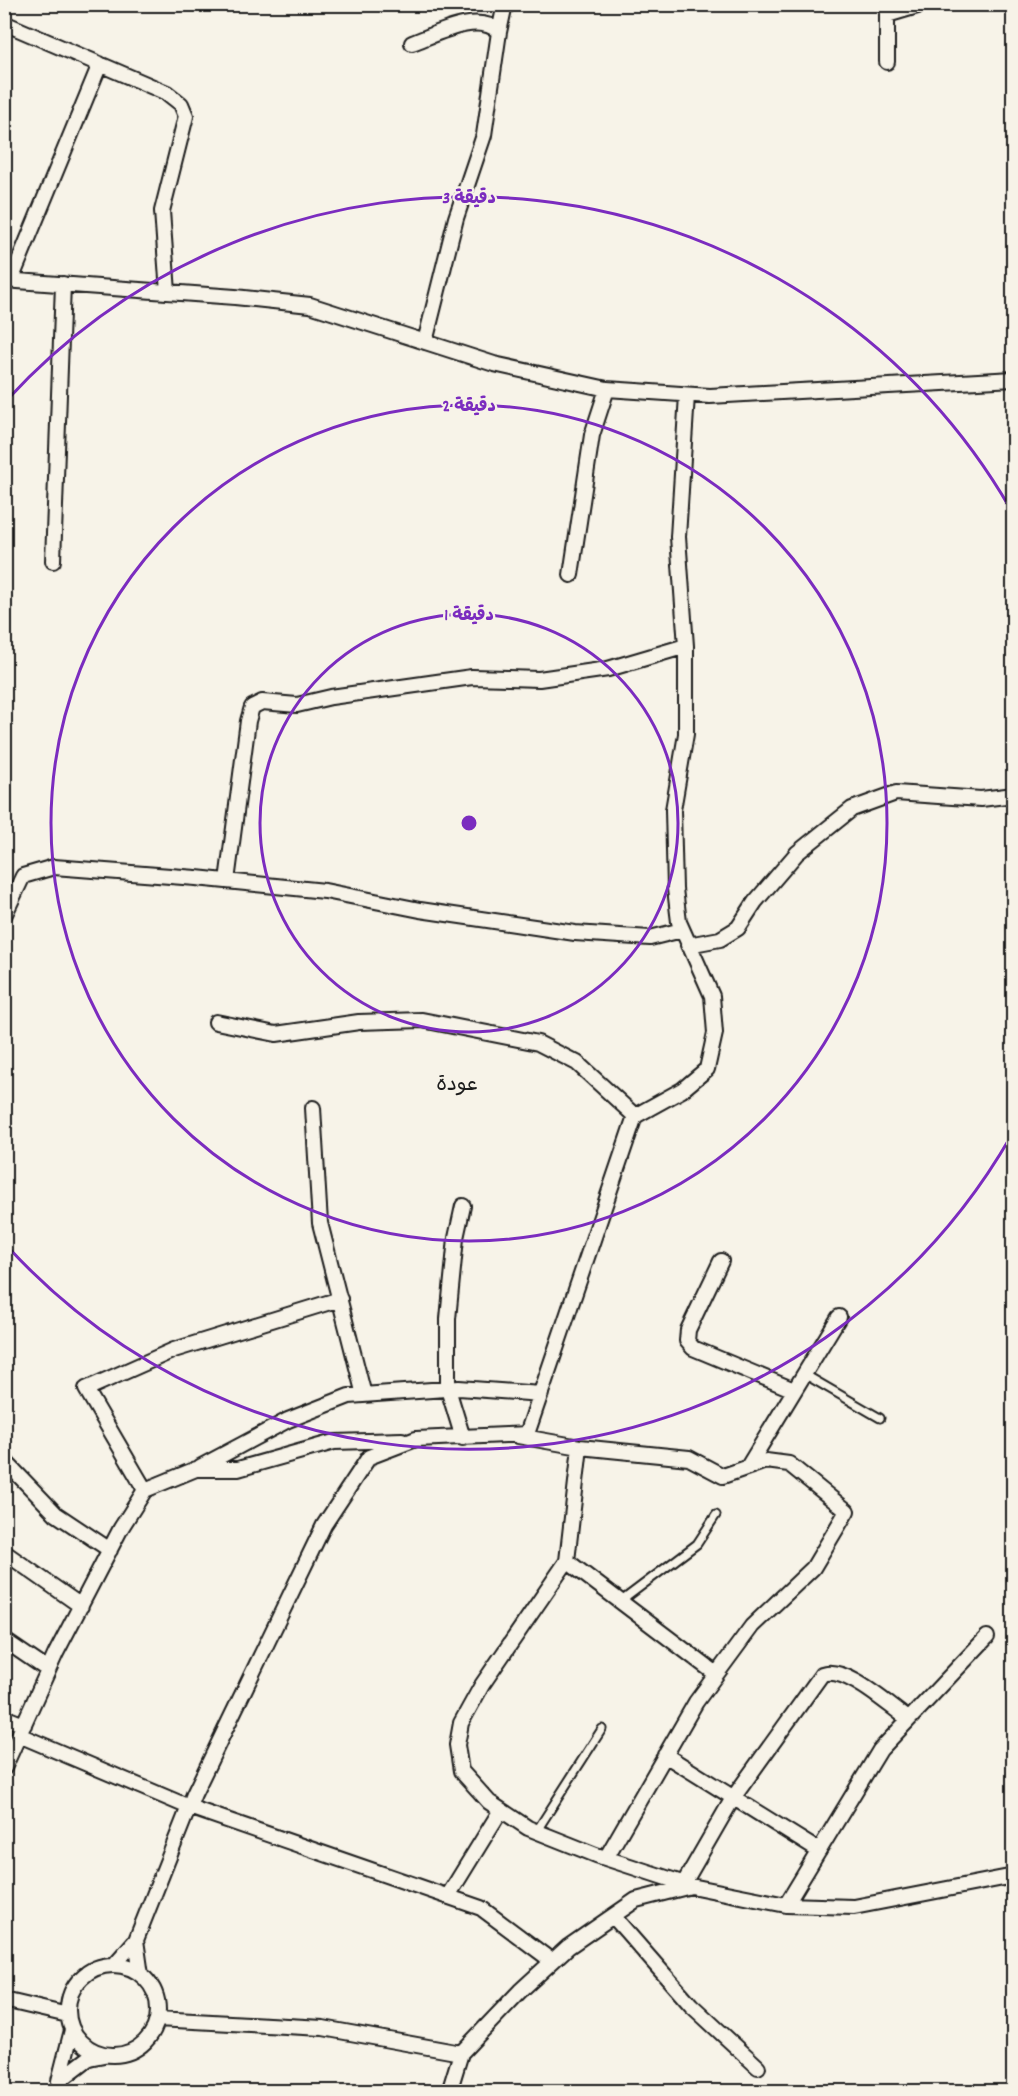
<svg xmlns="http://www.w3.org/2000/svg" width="1018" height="2096" viewBox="0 0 1018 2096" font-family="Dekko,'Playpen Sans Arabic',sans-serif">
  <rect width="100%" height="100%" fill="#f7f3e8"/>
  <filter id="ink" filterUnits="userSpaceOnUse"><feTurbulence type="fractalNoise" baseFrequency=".0167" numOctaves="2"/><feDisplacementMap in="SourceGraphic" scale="12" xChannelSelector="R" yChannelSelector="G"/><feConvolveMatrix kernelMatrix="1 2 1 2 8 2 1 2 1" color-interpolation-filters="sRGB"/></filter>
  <g filter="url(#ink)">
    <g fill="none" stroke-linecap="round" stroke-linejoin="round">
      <defs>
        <path id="lane" d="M804,1374L880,1418
          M620,1602L697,1544L716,1515
          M536,1832L602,1729"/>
        <path id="street" d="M4,23L167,93L181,104L186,116L162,211L168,292
          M499,32L505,4
          M412,43C435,35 478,11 499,32L484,135L456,218L425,342
          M887,62V15L924,4
          M4,280L235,297L310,305L494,364L607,389L710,396L1014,379
          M11,280L100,64
          M53,561L63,284
          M571,575L592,435L607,389
          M227,881L248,721L252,707L262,702L297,705L331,697L472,677L539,679L608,669L686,646
          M4,916L23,876L54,867L196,878L325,891L420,910L575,933L650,938L682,930
          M688,945L720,939L738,928L755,902L797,853L852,809L896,793L981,799L1014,795
          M216,1022L276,1034L359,1022L422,1020L538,1043L577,1063L635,1116
          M313,1108L320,1223L364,1395
          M721,1261L688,1330L687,1341L693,1348L794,1390
          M518,1436L580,1447L689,1458L723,1476L766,1461L789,1464L847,1511L813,1568L752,1626L696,1702L606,1858
          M463,1438L448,1389V1319L456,1238L463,1206
          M580,1447L567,1561L482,1685L461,1723L457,1745L461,1771L489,1802L528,1828L596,1855L691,1886
          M4,1460L56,1514L110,1550
          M749,1465L839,1317
          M200,1467L288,1420L349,1396L459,1388L541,1394
          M145,1490L86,1389L174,1350L340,1299
          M4,1552L81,1606
          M567,1561L716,1674
          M4,1640L48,1670
          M4,1717L24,1725
          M19,1735L189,1807L481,1908L552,1961
          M665,1755L819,1851
          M4,1768L56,1653L121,1528L145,1490L196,1469H238L334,1442L402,1440
          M684,1883L733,1798L822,1674C845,1665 888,1705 907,1718
          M448,1896L501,1810
          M786,1905L880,1750L987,1637
          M613,1916L691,2005L758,2067
          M136,1940L194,1794L324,1525L369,1457L416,1439L527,1434L635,1116L682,1090L707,1069L715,1033L712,996L679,922L675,889L673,810L686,734V646L678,537L687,395
          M114,1965L136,1940L141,1975
          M68 2010a45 45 0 1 1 90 0a45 45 0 1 1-90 0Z
          M4,2000L68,2015
          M157,2019L323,2028L461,2053
          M72,2030L59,2081L89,2058L104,2055
          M449,2092L461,2053L520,1991L568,1947L636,1900L691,1886L786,1905L854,1907L1014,1876"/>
      </defs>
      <use href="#lane" stroke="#1c1c1c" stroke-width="11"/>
      <use href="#street" stroke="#1c1c1c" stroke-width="18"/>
      <use href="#lane" stroke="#f7f3e8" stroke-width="7"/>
      <use href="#street" stroke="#f7f3e8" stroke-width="14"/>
    </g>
  </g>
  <g fill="none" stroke="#7b2cbf" stroke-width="3">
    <circle cx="469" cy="823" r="209"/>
    <circle cx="469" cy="823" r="418"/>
    <path d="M1011 1136A626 626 0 0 1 7 1246M7 400A626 626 0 0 1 1011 510"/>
  </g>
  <g text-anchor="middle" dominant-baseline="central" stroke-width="4.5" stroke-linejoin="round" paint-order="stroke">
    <g font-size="21" fill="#1c1c1c" stroke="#f7f3e8">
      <text x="457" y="1086">عودة</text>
    </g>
  </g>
  <circle cx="469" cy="823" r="9" fill="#7b2cbf" stroke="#f7f3e8" stroke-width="3"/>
  <g font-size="18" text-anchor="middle" font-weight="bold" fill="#7b2cbf" stroke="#f7f3e8" stroke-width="4.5" stroke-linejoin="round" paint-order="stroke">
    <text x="469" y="203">3 دقيقة</text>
    <text x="469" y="411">2 دقيقة</text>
    <text x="469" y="620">1 دقيقة</text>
  </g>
  <rect width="1018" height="2096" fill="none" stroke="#f7f3e8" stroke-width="24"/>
  <rect x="12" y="12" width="994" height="2072" fill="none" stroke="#1c1c1c" stroke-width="2" filter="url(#ink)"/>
</svg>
